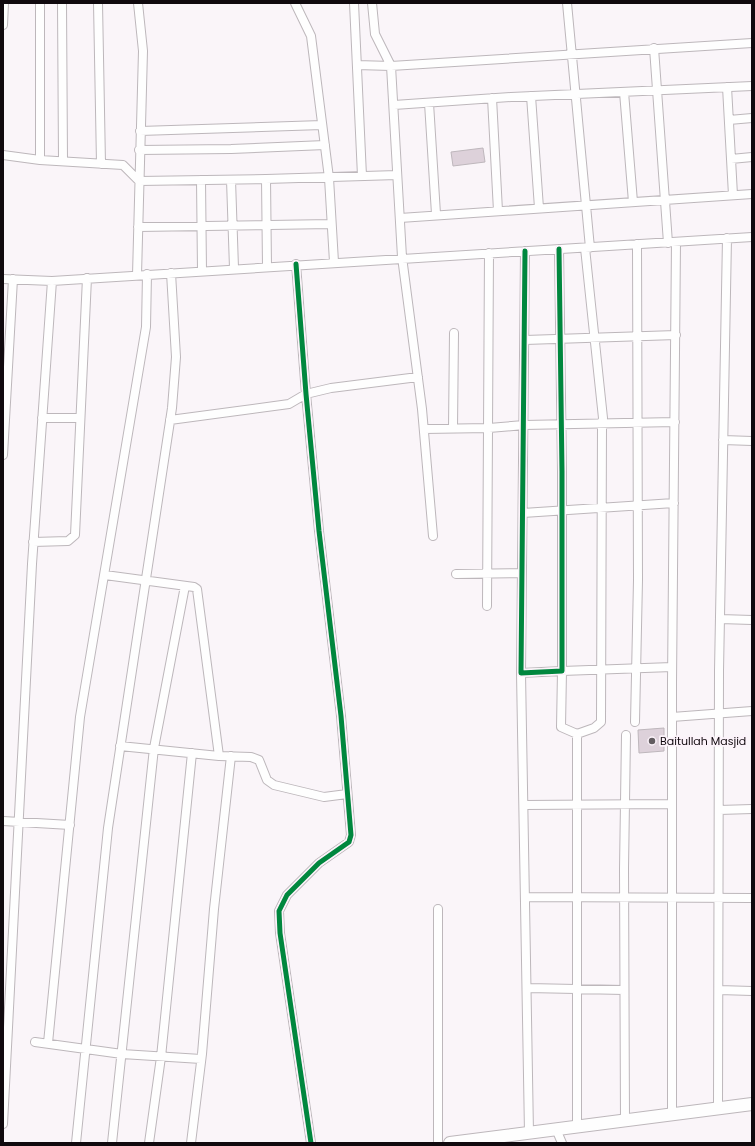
<svg xmlns="http://www.w3.org/2000/svg" width="755" height="1146" viewBox="0 0 755 1146" font-family="Poppins,sans-serif">
  <rect width="100%" height="100%" fill="#faf5f9"/>
  <path fill="#ddd1da" stroke="#beb7bc" d="M483,148L485,162L453,166L451,152Z
    M664,728V751L639,753L638,730Z"/>
  <g fill="none" stroke-linecap="round" stroke-linejoin="round">
    <defs>
      <path id="street" d="M40,3V160
        M62,3L63,161
        M98,3L101,164
        M295,3L311,36L329,178L334,262
        M354,3L362,176
        M372,3L375,34L391,66L402,257L422,409L433,536
        M567,3L590,248
        M3,25L4,3
        M654,48L668,243
        M357,65L391,66L752,43
        M727,87L733,195
        M624,92L633,202
        M531,96L539,208
        M492,98L498,211
        M429,103L436,214
        M394,105L511,97L752,86
        M729,120L752,118
        M140,131L322,125
        M139,150L231,149L325,145
        M3,155L40,160L123,165L139,181L266,179L397,175
        M731,159L752,157
        M266,179L267,266
        M201,180L202,271
        M231,180L234,268
        M400,218L752,194
        M138,227L331,224
        M585,248L603,418L602,424C602,524 601,623 601,722L594,728L577,734L561,727L562,671C599,670 635,668 672,667
        M525,251L521,673L562,671V471L559,249
        M296,264L306,394L319,531L341,716L351,835L349,842L319,863L287,895L279,911L280,933L311,1143
        M137,275L143,51L138,3
        M3,279L52,281L752,237
        M525,340L676,335
        M42,418H80
        M170,420L289,404L306,394L331,388L418,377
        M453,428L454,333
        M424,429L489,428L524,425L675,422
        M723,440L752,441
        M3,455L13,279
        M523,513L674,503
        M33,542L68,541L75,535L87,278
        M456,574L522,573
        M105,575L194,587L197,589L219,756
        M487,606L489,253
        M720,619L752,620
        M521,673L529,1133
        M672,717L752,711
        M635,722L638,580L637,244
        M577,734V1126
        M120,746L219,756L251,757L259,760L267,780L274,785L324,797L347,794
        M524,805L672,804
        M719,810L752,809
        M3,821L70,825
        M526,897L752,898
        M528,988L624,990
        M719,990L752,991
        M35,1042L122,1054L201,1059
        M48,1043L80,717L146,327L147,274
        M718,1108L719,671L727,238
        M672,1114V682L676,242
        M625,1120L624,869L626,735
        M3,1124L32,564L52,281
        M556,1129L562,1143
        M76,1143L108,828L172,408L176,357L171,273
        M112,1143L154,748L185,586
        M149,1143L161,1057L192,753
        M191,1143L202,1054L214,909L231,756
        M438,1143V909"/>
      <path id="secondary" d="M450,1143L752,1104"/>
    </defs>
    <use href="#street" stroke="#bdb7bb" stroke-width="10"/>
    <use href="#secondary" stroke="#bdb7bb" stroke-width="14"/>
    <use href="#street" stroke="#fefefe" stroke-width="8"/>
    <use href="#secondary" stroke="#fefefe" stroke-width="12"/>
    <defs>
      <path id="cycleway" d="M525,251L521,673L562,671V471L559,249
        M296,264L306,394L319,531L341,716L351,835L349,842L319,863L287,895L279,911L280,933L311,1143"/>
    </defs>
    <use href="#cycleway" stroke="#fcf3fa" stroke-width="8"/>
    <use href="#cycleway" stroke="#00873e" stroke-width="5"/>
  </g>
  <circle fill="#625c60" stroke="#fcf3fa" stroke-width="1.5" cx="652" cy="741" r="4"/>
  <g text-anchor="middle" dominant-baseline="central" stroke-width="3.5" stroke-linejoin="round" paint-order="stroke">
    <g font-size="11" fill="#10090e" stroke="#fcf3fa" text-anchor="start">
      <text x="660" y="741">Baitullah Masjid</text>
    </g>
  </g>
  <rect width="755" height="1146" fill="none" stroke="#10090e" stroke-width="8"/>
</svg>
